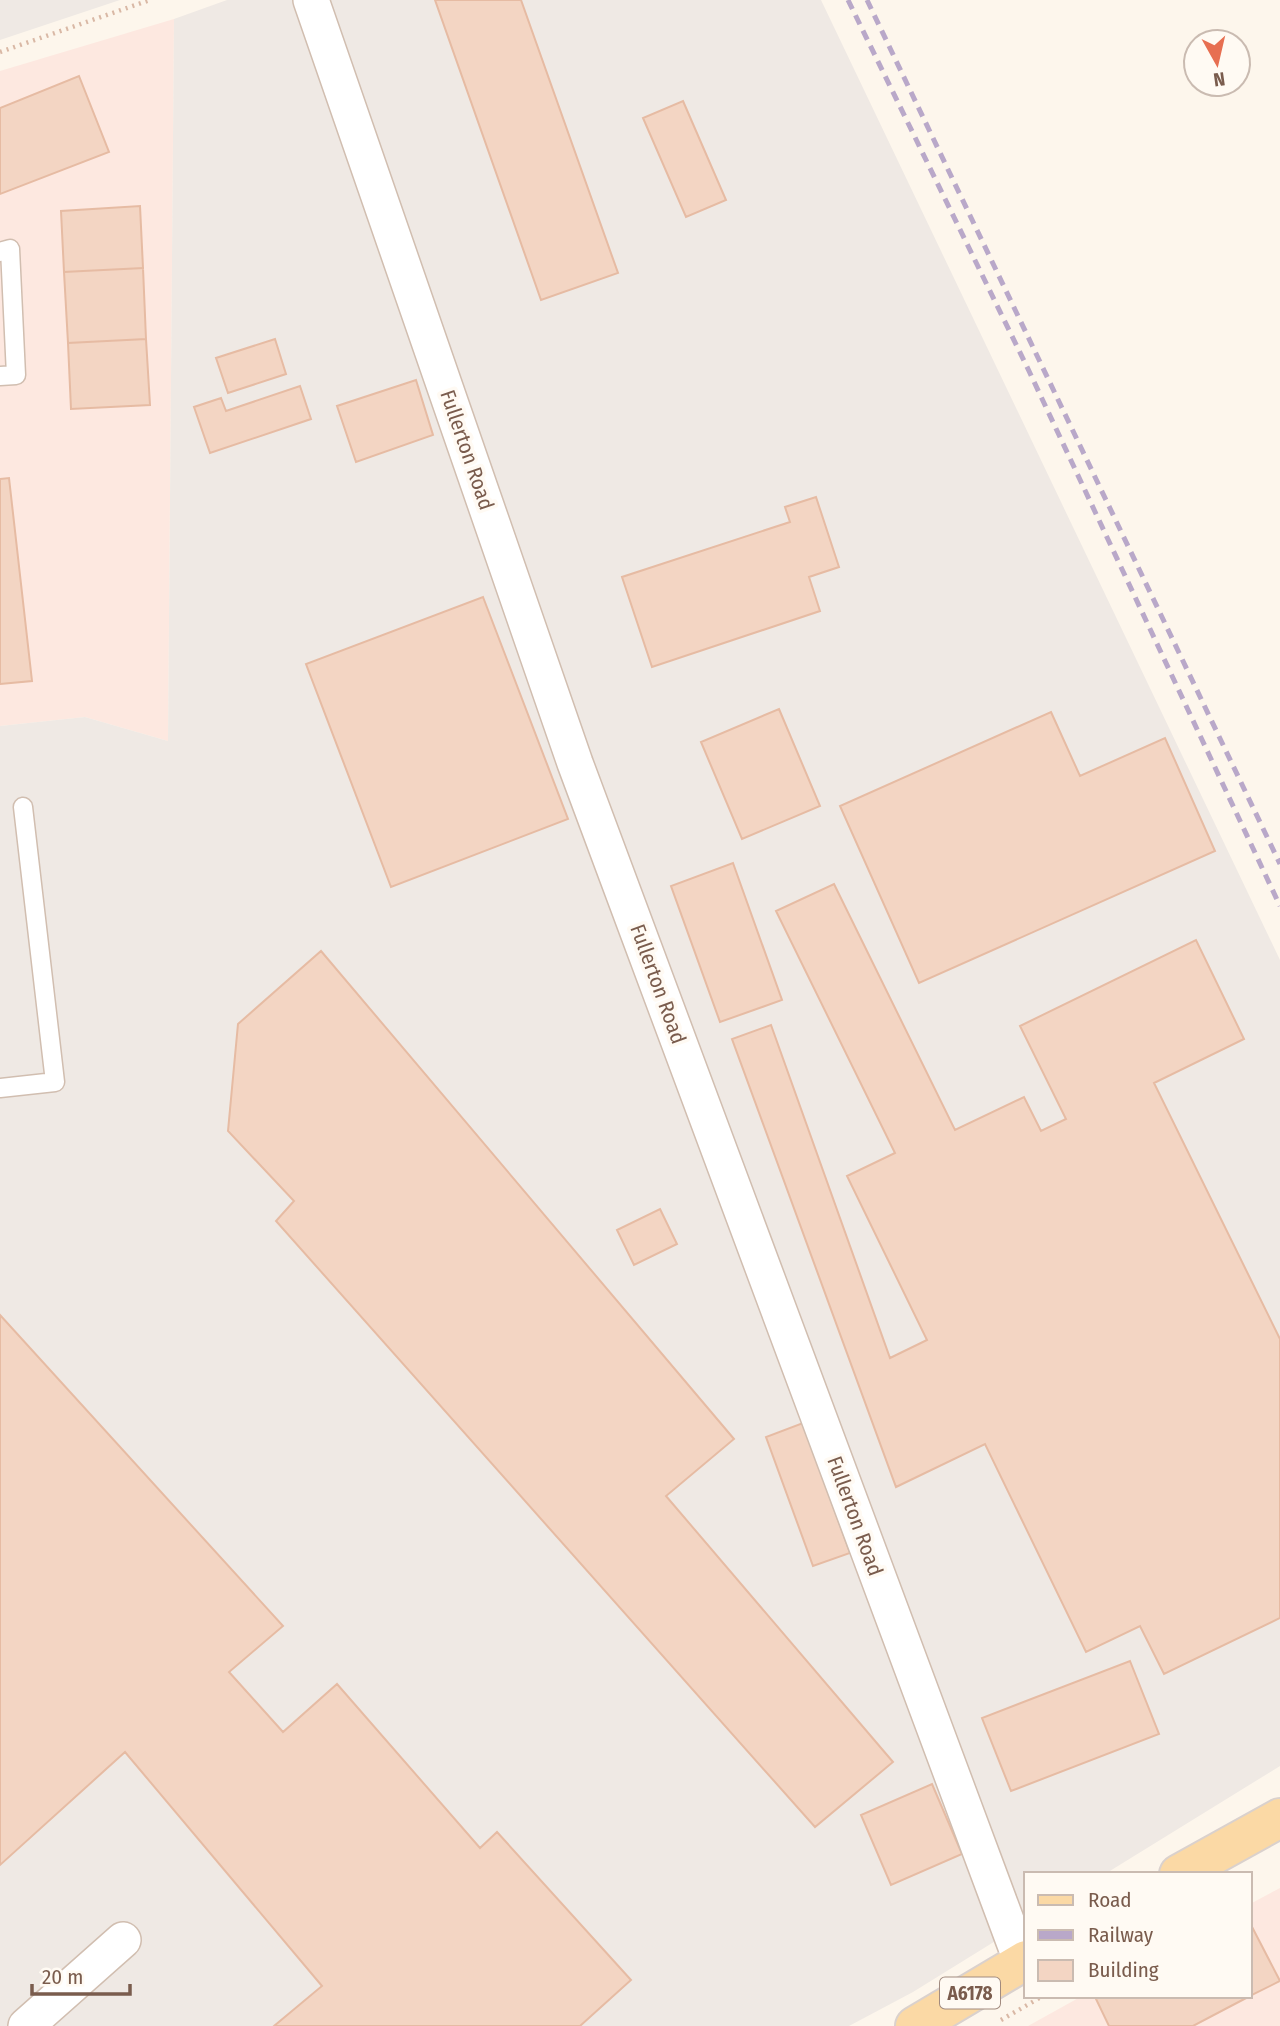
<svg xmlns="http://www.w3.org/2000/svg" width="1280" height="2026" viewBox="0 0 1280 2026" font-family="'Fira Sans Condensed',sans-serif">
  <rect width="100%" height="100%" fill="#fdf6ec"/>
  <path fill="#fde8e0" d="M174,19L168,741L85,717L0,726V71Z
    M1280,1888V2026H1028L1082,1996H1250V1904Z"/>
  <path fill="#efe9e4" d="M0,0H120L0,40Z
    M227,0H821L1280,960V1766L1105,1874H1026V1922L913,1992L849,2026H0V726L85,717L168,741L174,19Z"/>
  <path fill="#f3d5c3" stroke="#e6bba3" stroke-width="2" d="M435,0H521L618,273L541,300Z
    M79,76L109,152L0,194V108Z
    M683,101L726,200L686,217L643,118Z
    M140,206L143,268L64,272L61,211Z
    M143,268L146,339L68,343L64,272Z
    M146,339L150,405L71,409L68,343Z
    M275,339L286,374L228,393L216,358Z
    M416,380L433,435L356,462L337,406Z
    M300,386L311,419L210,453L194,407L221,398L226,411Z
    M9,478L32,681L0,684V479Z
    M816,497L839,567L809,577L820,611L652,667L622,577L790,522L785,507Z
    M483,597L568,819L391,887L306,664Z
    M779,709L820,806L742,839L701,742Z
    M1051,712L1080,776L1165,738L1215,851L919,983L840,806Z
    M733,863L782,1000L720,1022L671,886Z
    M834,884L955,1130L1024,1097L1041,1131L1066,1119L1020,1026L1196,940L1244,1039L1154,1083L1280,1339V1618L1164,1674L1140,1626L1086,1652L985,1444L896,1487L732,1039L771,1025L890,1358L927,1340L847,1176L895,1153L776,911Z
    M321,951L734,1439L666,1496L893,1762L815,1827L276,1221L294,1201L228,1131L238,1024Z
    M660,1209L677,1244L634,1265L617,1230Z
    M0,1315L283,1626L229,1672L283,1732L337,1684L480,1848L497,1832L631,1980L580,2026H274L322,1986L125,1752L0,1865Z
    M803,1423L850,1553L813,1566L766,1437Z
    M1130,1661L1159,1734L1011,1791L982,1718Z
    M932,1784L962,1854L891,1885L861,1815Z
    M1250,1923L1280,1981L1250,1996Z
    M1102,1996H1250L1193,2026H1109L1096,1999Z"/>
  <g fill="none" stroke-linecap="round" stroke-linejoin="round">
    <defs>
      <path id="service" d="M0,252L10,249L16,375L0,376
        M0,1088L55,1082L23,807"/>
      <path id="minor" d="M311,0L575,763L1022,1963
        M26,2026L123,1940"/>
      <path id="primary" d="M1179,1874L1280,1818
        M915,2026L1026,1960"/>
    </defs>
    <use href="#service" stroke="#d1beb0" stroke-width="21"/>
    <use href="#minor" stroke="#d1beb0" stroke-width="38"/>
    <use href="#primary" stroke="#dad1cd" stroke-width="42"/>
    <path stroke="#d9b8a5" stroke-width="4.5" stroke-dasharray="2 5" stroke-linecap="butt" d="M0,52L150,0
      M1001,2020L1043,1996"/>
    <use href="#service" stroke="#fff" stroke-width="18"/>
    <use href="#minor" stroke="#fff" stroke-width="35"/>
    <use href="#primary" stroke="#fbd9a5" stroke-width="38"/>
    <path stroke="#b9a8c9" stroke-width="5" stroke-dasharray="10 7" stroke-linecap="butt" d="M848,0L1029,371L1280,906
      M867,0L1280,864"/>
  </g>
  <g text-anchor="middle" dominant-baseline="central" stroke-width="7" stroke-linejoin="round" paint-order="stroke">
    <rect fill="#fffaf3" stroke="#a28b7f" stroke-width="2" x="940" y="1977.5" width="60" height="31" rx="5"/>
    <g font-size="19" font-weight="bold" fill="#7a5c4d">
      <text x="970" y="1993">A6178</text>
    </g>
    <g font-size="21" fill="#7a5c4d" stroke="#fffaf3">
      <text transform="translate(467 450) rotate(71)">Fullerton Road</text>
      <text transform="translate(658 984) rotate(70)">Fullerton Road</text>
      <text transform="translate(855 1516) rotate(70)">Fullerton Road</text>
    </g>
  </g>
  <rect x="1024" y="1872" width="228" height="126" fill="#fffaf3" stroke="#cabbb1" stroke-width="2"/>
  <rect x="1038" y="1895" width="35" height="10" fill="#fbd9a5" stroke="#cabbb1" stroke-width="2"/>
  <text x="1088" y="1907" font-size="21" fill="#7a5c4d">Road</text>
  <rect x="1038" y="1930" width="35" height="10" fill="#b9a8c9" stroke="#cabbb1" stroke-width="2"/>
  <text x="1088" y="1942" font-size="21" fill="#7a5c4d">Railway</text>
  <rect x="1038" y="1960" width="35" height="21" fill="#f3d5c3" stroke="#cabbb1" stroke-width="2"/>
  <text x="1088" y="1977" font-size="21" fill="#7a5c4d">Building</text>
  <g transform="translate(1217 63) rotate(172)"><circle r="33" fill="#fffaf3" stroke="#cabbb1" stroke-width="2"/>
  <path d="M0-5L12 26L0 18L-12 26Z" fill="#e76f51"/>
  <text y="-10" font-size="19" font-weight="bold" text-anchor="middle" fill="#7a5c4d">N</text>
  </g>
  <path d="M32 1984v10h98v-10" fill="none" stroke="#7a5c4d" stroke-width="3.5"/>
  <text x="42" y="1984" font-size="21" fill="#7a5c4d" stroke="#fffaf3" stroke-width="5" paint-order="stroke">20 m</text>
</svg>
